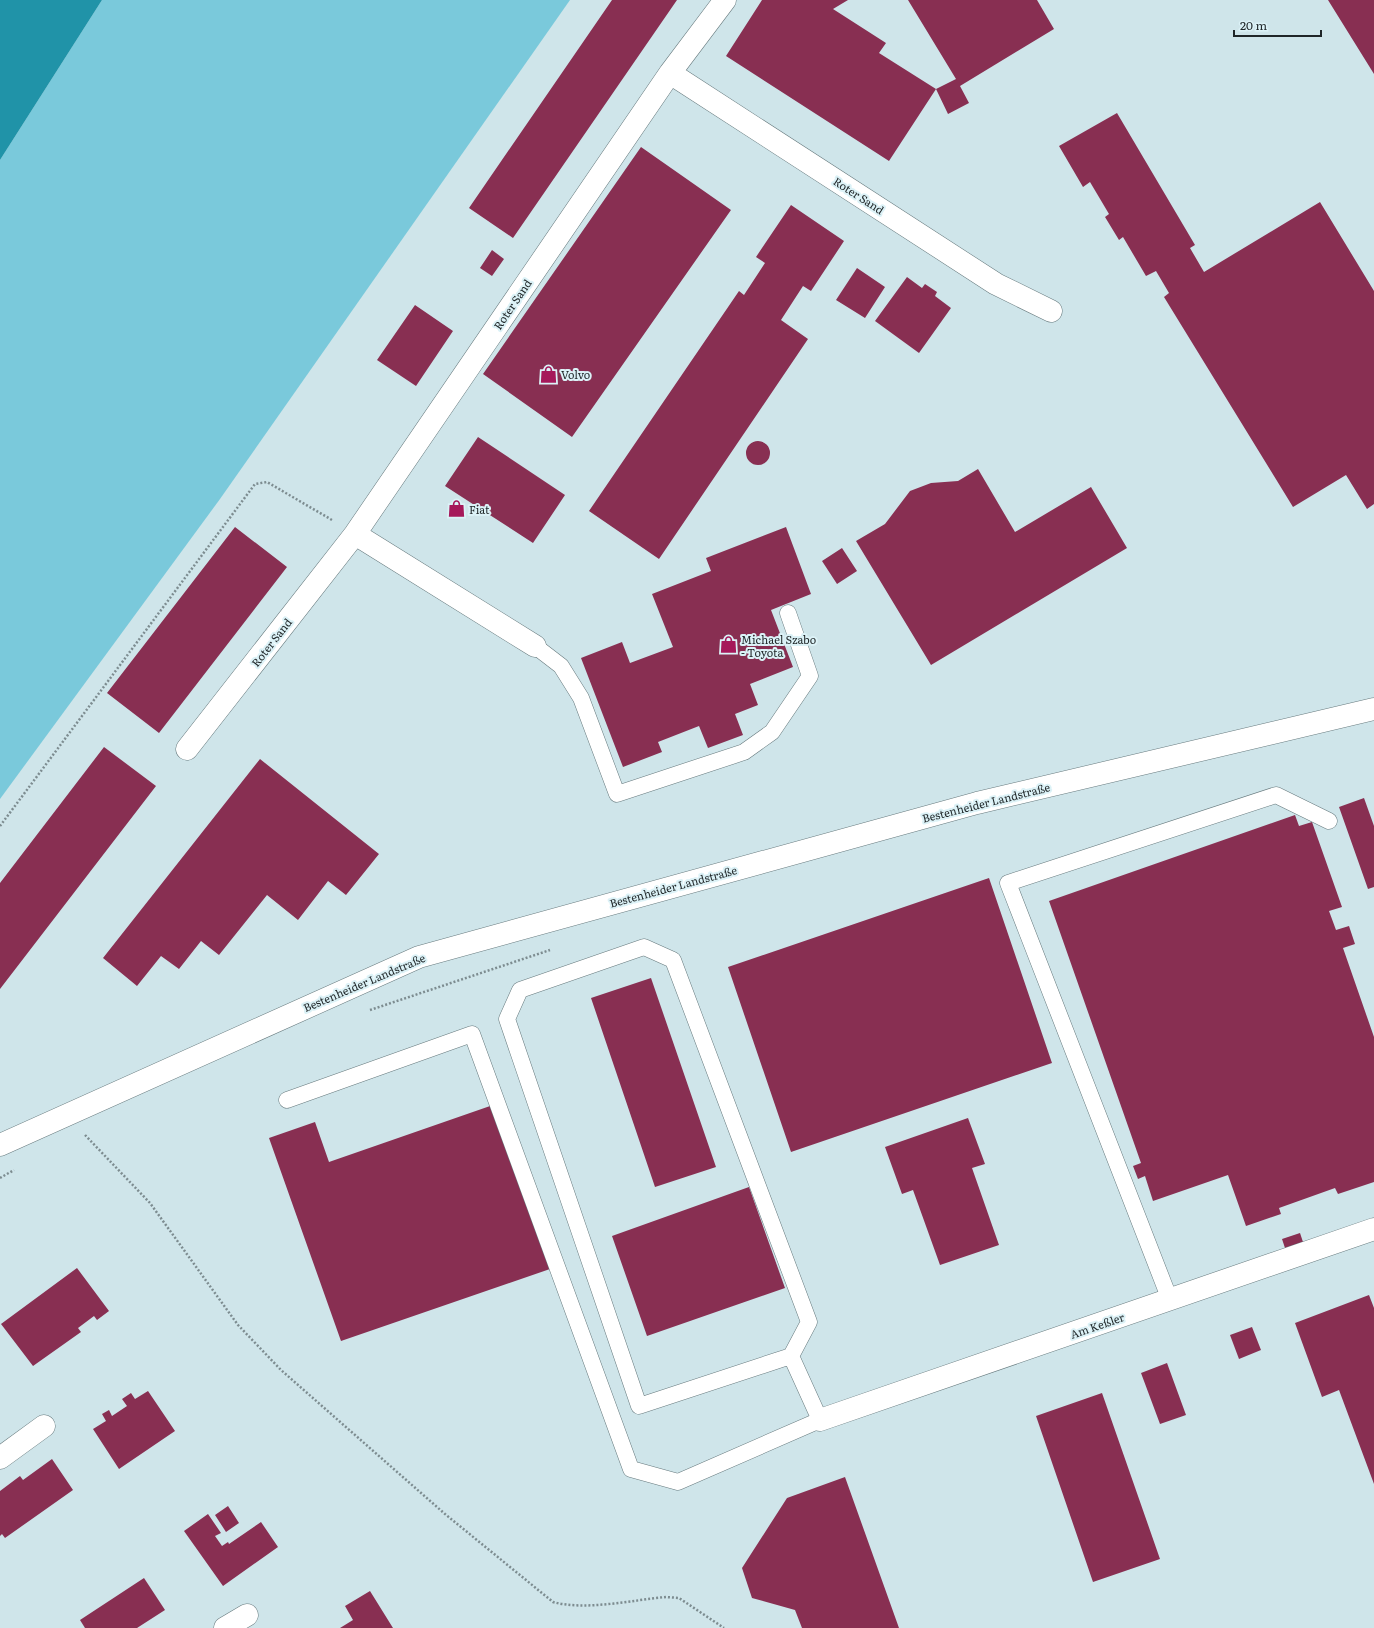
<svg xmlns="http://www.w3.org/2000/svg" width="1374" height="1628" viewBox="0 0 1374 1628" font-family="Literata,serif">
  <rect width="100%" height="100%" fill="#cfe5ea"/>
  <path fill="#7ac9db" d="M102,0H570L220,499L0,799V160Z"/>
  <path fill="#2093a8" d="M0,0H102L0,160Z"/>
  <path fill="#882f52" d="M612,0H677L513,238L469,208Z
    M762,0H848L833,9L886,43L879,53L936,89L889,161L726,56Z
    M908,0H1037L1054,29L960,86L969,103L948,114L936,89L956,79Z
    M1328,0H1374V74Z
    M1117,113L1195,245L1190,248L1204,272L1320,202L1374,291V504L1367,509L1346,475L1293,507L1164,297L1169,293L1156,271L1146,276L1123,237L1119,240L1105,217L1109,214L1090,182L1083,187L1059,146Z
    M641,147L731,210L572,437L483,374Z
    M791,205L844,241L811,291L803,286L781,320L808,339L659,559L589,511L739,291L744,295L765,263L756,257Z
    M492,250L504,259L492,276L480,268Z
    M857,268L885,287L865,318L836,300Z
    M907,277L922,288L925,284L937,292L935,296L951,308L919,353L875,321Z
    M415,305L453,331L416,386L377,360Z
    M478,437L565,495L533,543L445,486Z
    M746 453a12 12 0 1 1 24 0a12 12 0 1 1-24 0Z
    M978,469L1015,532L1091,487L1127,548L931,665L856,541L885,524L910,491L931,483L958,481Z
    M235,527L287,567L159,733L107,693Z
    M786,527L811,594L771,610L793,667L750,684L758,705L735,714L743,735L708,748L699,726L658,742L662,752L623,767L581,658L622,642L630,663L673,647L652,594L711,571L706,558Z
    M842,548L857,571L837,584L822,561Z
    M104,747L156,786L0,989V883Z
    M260,759L379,854L346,895L328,881L298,920L267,895L219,955L201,941L179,969L161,956L137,986L103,958Z
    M1364,798L1374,826V887L1368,889L1339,807Z
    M1295,815L1299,826L1312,822L1342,907L1329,911L1336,930L1349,926L1355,944L1343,948L1374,1037V1182L1338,1194L1335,1188L1279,1208L1281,1214L1246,1226L1228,1175L1153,1201L1145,1176L1138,1179L1133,1166L1141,1163L1049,901Z
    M989,878L1052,1063L791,1152L728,967Z
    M651,978L716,1167L655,1187L591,998Z
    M493,1105L550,1269L341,1341L269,1138L315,1122L329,1162Z
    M968,1118L985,1164L972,1168L999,1245L940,1265L913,1190L902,1194L885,1147Z
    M749,1187L785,1288L647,1336L612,1236Z
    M1300,1233L1304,1245L1286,1251L1282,1239Z
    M77,1268L109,1311L97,1320L94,1316L78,1328L81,1332L33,1366L1,1324Z
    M1369,1295L1374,1308V1484L1339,1390L1322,1397L1295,1323Z
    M1252,1327L1261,1350L1239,1359L1230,1335Z
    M1167,1363L1186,1415L1160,1424L1141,1373Z
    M148,1391L175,1431L119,1469L93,1429L106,1421L102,1414L109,1410L112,1416L127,1406L122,1399L131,1393L135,1399Z
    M1102,1393L1160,1559L1093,1582L1036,1416Z
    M52,1459L73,1490L5,1538L2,1534L0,1536V1491L20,1476L23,1480Z
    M845,1477L899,1628H802L795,1610L752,1598L742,1568L787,1498Z
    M228,1506L239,1523L226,1532L215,1515Z
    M208,1514L221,1533L215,1536L222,1546L228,1542L229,1544L261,1522L278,1547L223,1586L184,1531Z
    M144,1578L165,1610L137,1628H85L80,1620Z
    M370,1591L393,1628H340L353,1620L345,1606Z"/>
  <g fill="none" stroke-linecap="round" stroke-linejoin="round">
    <defs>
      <path id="service" d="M535,646L561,666L581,698L617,794L744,752L772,732L810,676L788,613
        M287,1100L472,1034L631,1469L678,1482L820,1420L791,1356L809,1322L673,960L644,947L520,990L507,1019L639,1406L791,1356
        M1170,1300L1008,883L1276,795L1329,821"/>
      <path id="minor" d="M670,73L996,284L1051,311
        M355,534L535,646
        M187,749L355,534L670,73L725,0
        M820,1420L1374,1229
        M0,1458L44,1426
        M225,1628L247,1615"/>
      <path id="secondary" d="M0,1145L419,957L977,803L1374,709"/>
    </defs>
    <use href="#service" stroke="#677a7e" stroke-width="17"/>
    <use href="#minor" stroke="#677a7e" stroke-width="23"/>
    <use href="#secondary" stroke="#677a7e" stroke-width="23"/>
    <path stroke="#7d8c90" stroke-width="2.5" stroke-dasharray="2 2" stroke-linecap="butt" d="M0,826L255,484L267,482L332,520
      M370,1010L550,950
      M85,1135L150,1203L238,1325L281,1370L445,1514L553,1602C586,1611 632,1600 666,1597L679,1598L724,1628
      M0,1178L14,1170"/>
    <use href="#service" stroke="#fff" stroke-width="16"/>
    <use href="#minor" stroke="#fff" stroke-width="22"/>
    <use href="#secondary" stroke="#fff" stroke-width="22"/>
  </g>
  <defs>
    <symbol id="shop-bare" viewBox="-9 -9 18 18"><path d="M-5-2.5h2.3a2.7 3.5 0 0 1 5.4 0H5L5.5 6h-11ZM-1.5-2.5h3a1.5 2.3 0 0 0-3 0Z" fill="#a5185a" stroke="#dcf2f7" stroke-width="2.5" paint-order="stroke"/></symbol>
  </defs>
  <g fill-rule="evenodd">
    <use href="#shop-bare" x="536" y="362" width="25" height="25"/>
    <use href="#shop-bare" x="444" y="496" width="25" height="25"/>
    <use href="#shop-bare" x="716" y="632" width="25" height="25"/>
  </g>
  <g text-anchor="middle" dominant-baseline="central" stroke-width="4" stroke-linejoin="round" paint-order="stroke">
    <g font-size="11" fill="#1f2628" stroke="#dcf2f7">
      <text transform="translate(859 195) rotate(33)">Roter Sand</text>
      <text transform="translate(512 304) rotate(-56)">Roter Sand</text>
      <text transform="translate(271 642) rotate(-52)">Roter Sand</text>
      <text transform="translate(986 802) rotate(-14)">Bestenheider Landstraße</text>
      <text transform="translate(673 886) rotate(-15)">Bestenheider Landstraße</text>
      <text transform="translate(364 982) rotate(-23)">Bestenheider Landstraße</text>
      <text transform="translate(1097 1325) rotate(-19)">Am Keßler</text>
    </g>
    <g font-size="11" fill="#1f2628" stroke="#dcf2f7" text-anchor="start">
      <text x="561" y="374">Volvo</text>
      <text x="469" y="509">Fiat</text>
      <text x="741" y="639">Michael Szabo<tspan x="741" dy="13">- Toyota</tspan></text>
    </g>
  </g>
  <path d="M1234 30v6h87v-6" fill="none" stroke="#1f2628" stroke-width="2"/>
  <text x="1240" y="30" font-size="12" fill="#1f2628" stroke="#dcf2f7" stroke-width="3" paint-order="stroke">20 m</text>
</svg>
